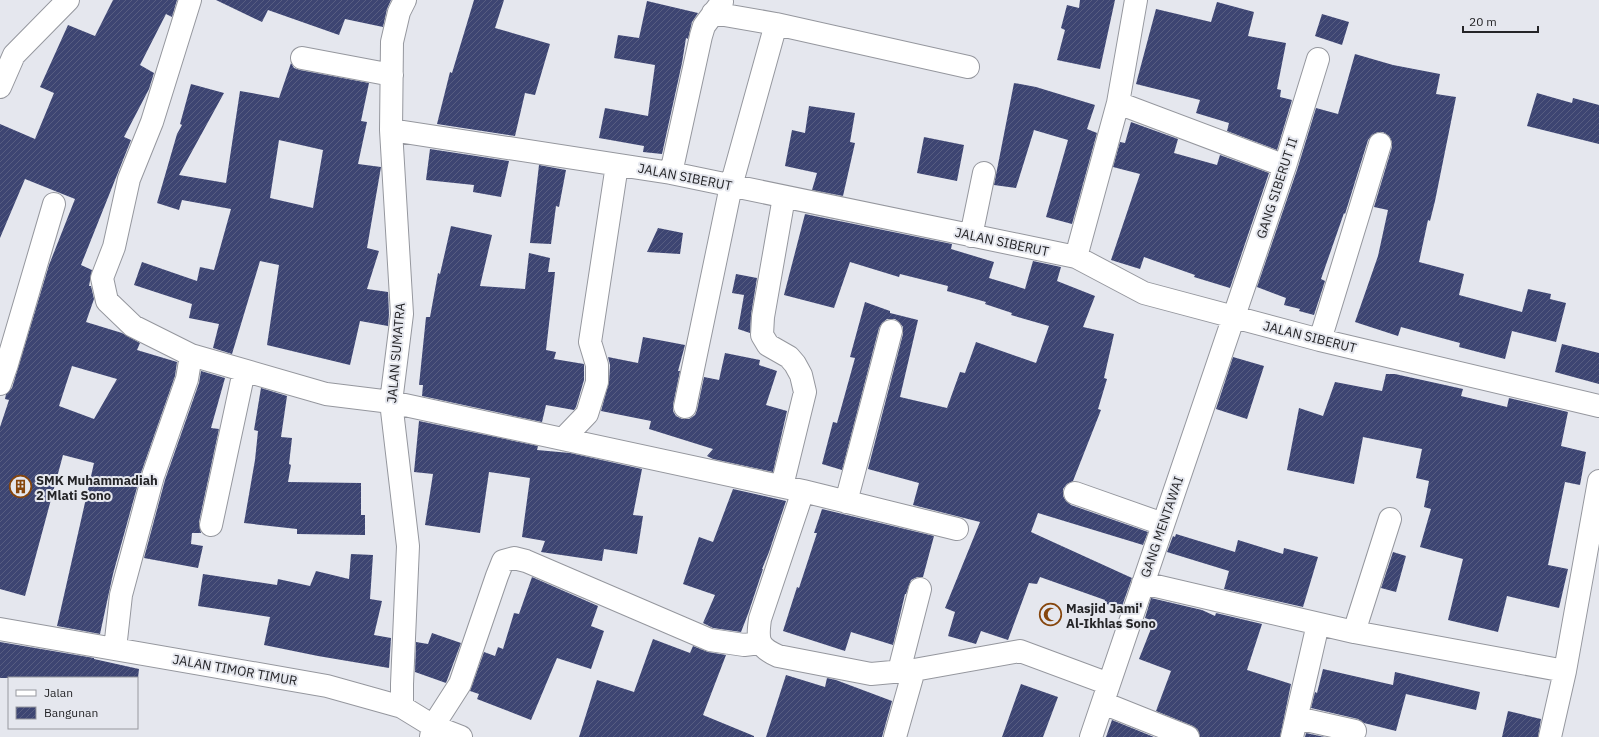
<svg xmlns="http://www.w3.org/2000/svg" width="1599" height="737" viewBox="0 0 1599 737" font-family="'IBM Plex Sans',sans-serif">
  <defs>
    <pattern id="building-hatch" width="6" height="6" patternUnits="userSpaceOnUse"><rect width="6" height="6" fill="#3d4572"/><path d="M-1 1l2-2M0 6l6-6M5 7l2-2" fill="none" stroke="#575d81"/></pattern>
  </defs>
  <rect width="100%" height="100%" fill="#e5e7ee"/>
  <path fill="url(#building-hatch)" fill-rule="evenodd" d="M113,0H177L172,17L166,14L140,65L154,73L149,89L124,137L131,140L81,265L92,270L89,286H91L94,299L86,322L122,333L140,343L137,350L177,362L175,376L141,473L113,574L100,634L57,626L94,463L63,455L25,596L0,589V427L9,400L5,399L6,394L12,388L49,265L75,199L25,179L0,238V124L35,139L54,93L40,87L68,25L95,36ZM72,366L117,379L94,419L59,406Z
    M216,0H391L387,9L383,27L345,19L339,35L268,10L262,22Z
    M474,0H504L495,28L550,44L535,95L525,93L515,136L437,124L450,72L452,73Z
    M1080,0H1115L1100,69L1057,60L1065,30L1061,28L1067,5L1079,8Z
    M647,1L698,13L692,22L688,39L686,38L682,63L662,154L643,152L644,146L599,138L605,108L648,116L655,65L614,58L618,35L639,38Z
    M1217,2L1254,12L1248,36L1286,43L1277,89L1281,90L1280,97L1292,100L1277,150L1227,131L1229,123L1196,113L1200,100L1136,84L1156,9L1211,22Z
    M1322,14L1349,22L1342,45L1315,36Z
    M1355,54L1393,65L1440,74L1436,94L1456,97L1435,201L1430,221L1428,220L1419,262L1464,274L1459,295L1522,312L1528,289L1551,294L1550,299L1566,303L1556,342L1512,331L1505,359L1459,347L1460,343L1401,327L1398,336L1355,322L1378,256L1388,210L1374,207L1392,147V142L1389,136L1383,132H1378L1372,135L1368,140L1345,214L1344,213L1321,279L1325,281L1314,315L1299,311L1300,309L1284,305L1286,298L1257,287L1297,170L1316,108L1338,114Z
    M291,63L294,68L300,70L369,83L361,121L367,122L358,164L381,167L367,248L379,251L367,289L388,292L389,314L388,326L360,321L350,365L267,345L279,265L260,261L232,354L213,348L219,324L189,318L192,304L134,285L142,262L197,281L200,267L214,270L231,209L182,200L179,210L157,203L177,134L182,125L180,124L191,84L224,93L179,175L226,183L240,91L279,98ZM279,140L323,150L313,208L270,198Z
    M1014,83L1036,87L1095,105L1087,129L1097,133L1072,224L1046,217L1068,140L1034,130L1016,188L994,185Z
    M1537,93L1572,103L1573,98L1599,105V144L1527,126Z
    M809,106L855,113L850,142L855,143L843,196L812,190L817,173L785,166L792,130L805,133Z
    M1131,122L1178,139L1174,153L1217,165L1220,155L1269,173L1230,288L1194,277L1195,275L1144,257L1140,269L1111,260L1140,174L1113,167L1120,142L1125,143Z
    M924,137L964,145L957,181L917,173Z
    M430,149L509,161L501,197L473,192L474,185L426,180Z
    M539,165L566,170L559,207L556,206L551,244L530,243Z
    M805,214L952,244L951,249L994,262L989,278L1025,289L1033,261L1061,267L1057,281L1095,296L1083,327L1114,334L1104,378L1107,379L1098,409L1101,410L1073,481L1067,484L1063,489V496L1066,501L1071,505L1148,532L1143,545L1038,513L1031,532L1132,578L1121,609L1104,603L1105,600L1040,577L1037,584L1029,583L1008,640L981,631L976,644L948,636L955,612L945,608L980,522L913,505L919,483L868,469L903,334V327L899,322L895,319H887L882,323L879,328L842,470L822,464L833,422L837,423L855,358L850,357L865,302L890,311V313L918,320L900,397L947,408L960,372L965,373L976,342L1036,363L1049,326L1011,315L1012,313L985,304L986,302L947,291L948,286L900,274L899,277L850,262L834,308L784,295Z
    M451,226L492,235L480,286L525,289L529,253L550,258L548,272H555L546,350L556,352L554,359L584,364V380L576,407L574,410L546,405L542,422L422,396L423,385H419L426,317H430L438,273L440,274Z
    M658,228L683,233L680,254L647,252Z
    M736,274L757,278L751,315L750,333L738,329L744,295L732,293Z
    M643,337L685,345L678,371H680L673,405V411L676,416L682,419H689L695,415L697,410L704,377L719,380L725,353L760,360L759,365L777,371L766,405L787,411L773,472L713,459L707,456L713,449L649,429L651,421L601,411L609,382L610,365L608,357L638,363Z
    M1562,344L1599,353V384L1555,372Z
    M1233,357L1264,366L1247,419L1216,409Z
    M201,371L225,378L211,428L219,429L199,522L201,533H192L191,544L203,546L198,568L144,558L165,480L199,383Z
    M1386,374H1395L1463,389L1461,396L1507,407L1509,398L1568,412L1561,446L1586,452L1580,485L1565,482L1548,565L1568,569L1559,608L1507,596L1498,632L1448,620L1463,559L1420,547L1431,509L1424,507L1429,481L1416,478L1422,449L1363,437L1354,484L1287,470L1299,408L1323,416L1335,382L1382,391Z
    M261,388L287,396L281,437L292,438L289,464L291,465L288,482L361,483V515H365V535L297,534V529L244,523L255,460L258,431L254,430Z
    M419,421L538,446L537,450L570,453L642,469L633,515L643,516L637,554L604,549L602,561L541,552L545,541L522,537L530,478L489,472L480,533L425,525L433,474L414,472Z
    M733,489L786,501L769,552L762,569H763L748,614L741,632L713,628L703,623L715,595L683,584L699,537L713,542Z
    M822,509L934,536L923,577H917L911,580L906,594H905L893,645L851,632L845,651L783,631L797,587L799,588L817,533H814Z
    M1176,534L1235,552L1238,540L1283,554L1284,548L1318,557L1303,607L1224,589L1229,571L1167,552L1173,536L1175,537Z
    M1393,552L1406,556L1396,592L1381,588Z
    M351,554L373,555L370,599L382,601L374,635L391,638L389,668L318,656L264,645L270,617L198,606L203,574L277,585L278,579L310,586L316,571L349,579Z
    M532,577L598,606L591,626L604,631L591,669L557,658L531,720L477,699L479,694L470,691L484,652L495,656L498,647L503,649L514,613L519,614Z
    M1151,598L1202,610L1215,616L1216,613L1262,624L1247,670L1291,684L1280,737H1200L1198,730L1193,726L1156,711L1171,671L1139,659L1154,621L1145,618Z
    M432,633L461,643L446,683L415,672L416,642L428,644Z
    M653,639L690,653L693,646L708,652L726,655L703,715L754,736V737H579L597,680L634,692Z
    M0,642L94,658V659L139,669L138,678H0Z
    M1323,669L1393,685L1395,672L1480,692L1476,710L1406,694L1396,731L1364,723L1358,719L1311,708L1315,692L1317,693Z
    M786,675L825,687L827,678L836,680L892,701L882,737H766Z
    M1021,684L1058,697L1043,737H1002Z
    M1508,711L1541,719L1538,737H1502Z
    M1112,720L1154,737H1106Z
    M1306,733L1325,737H1305Z"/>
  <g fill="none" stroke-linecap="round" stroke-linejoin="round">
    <defs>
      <path id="minor" d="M190,0L152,122L129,179L114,247L102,278L107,301L133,326L191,355L326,394L391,402L803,491L760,619C757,641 758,647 778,656L871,674L914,670L1020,651L1109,684
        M713,13L776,24L968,67
        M302,58L392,75
        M0,87L14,55L68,0
        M1118,103L1285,166
        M391,130L671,173L1076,257L1144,293L1320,340L1599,406
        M671,173L701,36L704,26L722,2
        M971,236L984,173
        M1076,257L1118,103L1136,0
        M1320,340L1380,144
        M0,384L7,364L54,204
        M685,407L731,186L776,24
        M563,439L587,414L597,382V365L590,342L617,165
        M782,486L805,392L801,375L795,364L789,357L768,345L762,335L763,317L784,197
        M803,491L957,529
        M1075,493L1163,524
        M846,502L891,331
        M211,525L244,371
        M1143,583L1354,632L1565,671
        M0,629L327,686L402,707L433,726L461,737
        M1354,632L1390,519
        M115,649L121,595L153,476L187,379L191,355
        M899,671L920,589
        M1103,703L1188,737
        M402,707V684L408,546L391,402L402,314L391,130L392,42L399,12L405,0
        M1297,718L1355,731
        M431,737L433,726L460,684L497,576L503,561L514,558L526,561L710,640L744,645L760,643
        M895,737L914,670
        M1091,737L1285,166L1318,59
        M1292,737L1318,624
        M1550,737L1565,671L1599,481"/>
    </defs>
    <use href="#minor" stroke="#95979e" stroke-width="24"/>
    <use href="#minor" stroke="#fff" stroke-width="22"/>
  </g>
  <defs>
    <symbol id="building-ring" viewBox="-11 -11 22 22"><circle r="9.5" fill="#e5e7ee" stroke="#86460d" stroke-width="1.5"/><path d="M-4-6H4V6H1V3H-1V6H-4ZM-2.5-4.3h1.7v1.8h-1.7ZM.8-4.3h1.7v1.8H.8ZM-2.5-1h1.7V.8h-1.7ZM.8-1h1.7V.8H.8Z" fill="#86460d"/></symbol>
    <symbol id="mosque-ring" viewBox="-11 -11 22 22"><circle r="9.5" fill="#e5e7ee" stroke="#86460d" stroke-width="1.5"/><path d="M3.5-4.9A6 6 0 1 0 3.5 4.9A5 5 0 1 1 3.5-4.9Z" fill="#86460d"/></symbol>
  </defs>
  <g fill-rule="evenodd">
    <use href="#building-ring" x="8" y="474" width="25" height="25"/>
    <use href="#mosque-ring" x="1038" y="602" width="25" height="25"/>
  </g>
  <g text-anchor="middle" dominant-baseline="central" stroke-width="4" stroke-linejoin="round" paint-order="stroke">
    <g font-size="13" fill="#252528" stroke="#e5e7ee">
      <text transform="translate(685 177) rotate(11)">JALAN SIBERUT</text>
      <text transform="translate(1277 188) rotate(-72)">GANG SIBERUT II</text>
      <text transform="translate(1002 242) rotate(12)">JALAN SIBERUT</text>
      <text transform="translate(1310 337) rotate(14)">JALAN SIBERUT</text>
      <text transform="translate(396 353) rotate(-85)">JALAN SUMATRA</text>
      <text transform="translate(1162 527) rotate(-71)">GANG MENTAWAI</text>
      <text transform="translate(235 670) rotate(10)">JALAN TIMOR TIMUR</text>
    </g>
    <g font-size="13" font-weight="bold" fill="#252528" stroke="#e5e7ee" text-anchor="start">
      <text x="36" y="480">SMK Muhammadiah<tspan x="36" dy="15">2 Mlati Sono</tspan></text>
      <text x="1066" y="608">Masjid Jami'<tspan x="1066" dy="15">Al-Ikhlas Sono</tspan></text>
    </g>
  </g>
  <rect x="8" y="677" width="130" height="52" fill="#e5e7ee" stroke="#98999f"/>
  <rect x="16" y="690" width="20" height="6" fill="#ffffff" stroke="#98999f"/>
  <text x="44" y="697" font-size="12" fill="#252528">Jalan</text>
  <rect x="16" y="707" width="20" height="12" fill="url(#building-hatch)" stroke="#98999f"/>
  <text x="44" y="717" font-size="12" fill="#252528">Bangunan</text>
  <path d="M1463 26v6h75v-6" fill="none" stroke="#252528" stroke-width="2"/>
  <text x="1469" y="26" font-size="12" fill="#252528" stroke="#e5e7ee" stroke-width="3" paint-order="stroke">20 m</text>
</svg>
